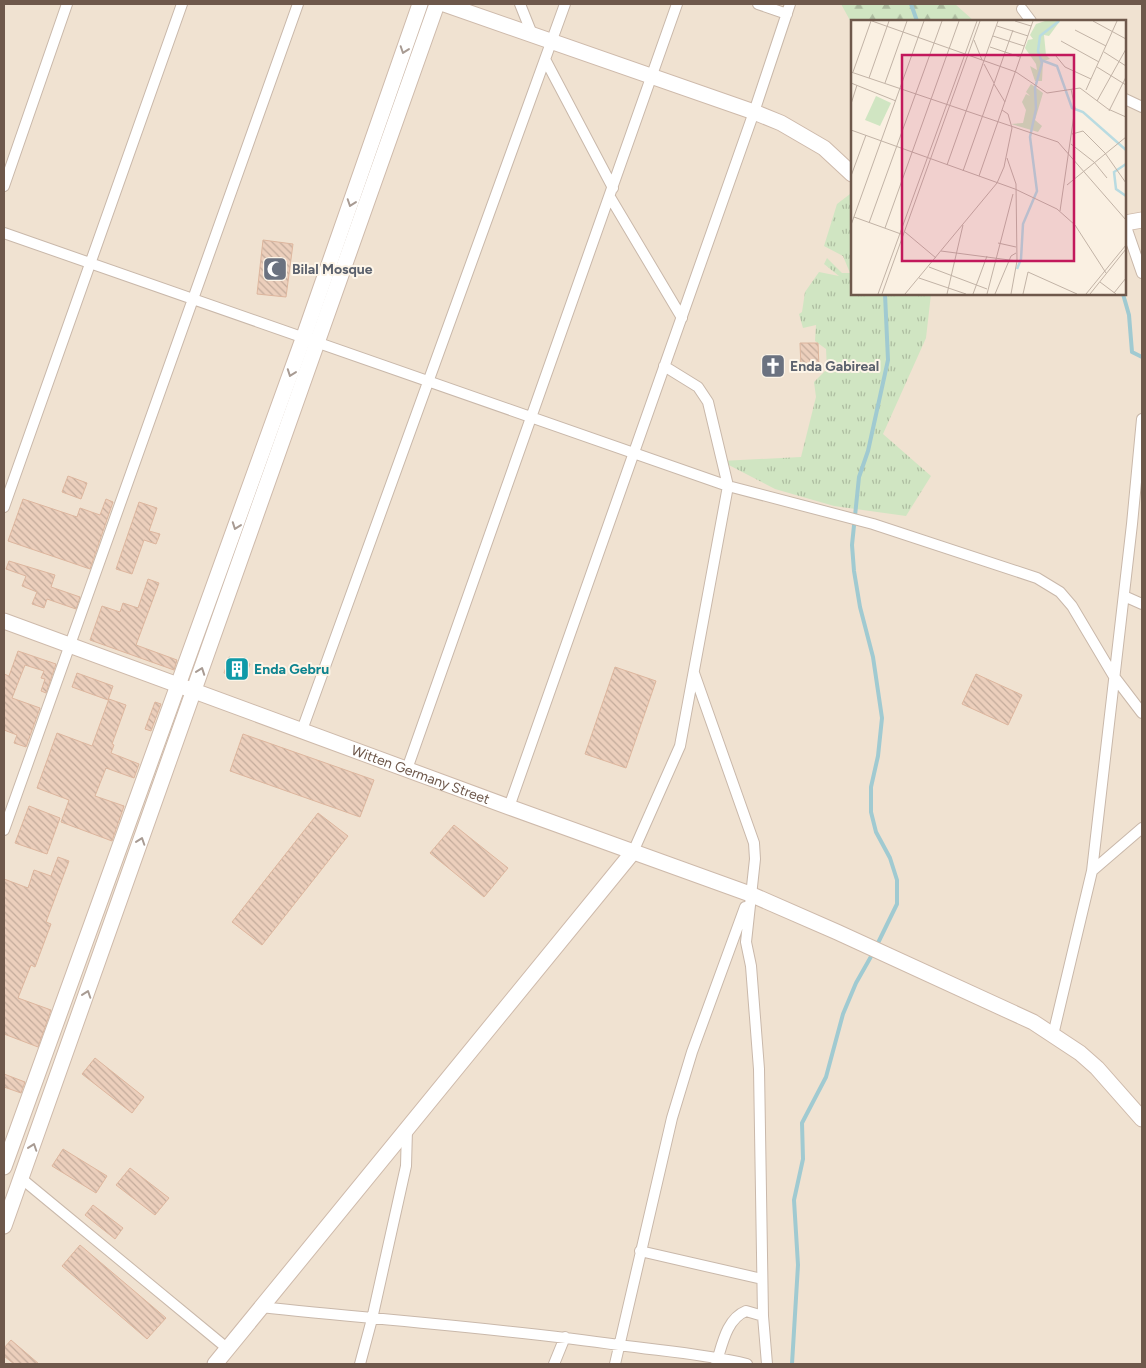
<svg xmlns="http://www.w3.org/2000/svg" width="1146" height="1368" viewBox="0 0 1146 1368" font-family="Figtree,sans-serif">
  <defs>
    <pattern id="forest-firs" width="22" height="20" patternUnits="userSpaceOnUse" patternTransform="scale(1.25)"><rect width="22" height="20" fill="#d0e5c2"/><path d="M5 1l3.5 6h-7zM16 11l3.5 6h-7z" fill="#adbca0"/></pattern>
    <pattern id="park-tufts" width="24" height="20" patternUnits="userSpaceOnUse" patternTransform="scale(1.25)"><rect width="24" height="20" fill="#d0e5c2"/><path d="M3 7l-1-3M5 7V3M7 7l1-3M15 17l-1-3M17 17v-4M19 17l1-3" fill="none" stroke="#adbca0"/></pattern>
    <pattern id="building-back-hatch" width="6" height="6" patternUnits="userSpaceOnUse" patternTransform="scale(1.25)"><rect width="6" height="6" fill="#eccfbc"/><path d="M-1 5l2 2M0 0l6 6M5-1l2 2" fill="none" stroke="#c3ab9b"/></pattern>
  </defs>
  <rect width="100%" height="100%" fill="#faf0e2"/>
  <path fill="#f0e2d1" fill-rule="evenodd" d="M4,4H1142V1364H4ZM852,21H1125V294H852Z"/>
  <path fill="url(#forest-firs)" d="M841,4H955L974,21H852V24Z"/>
  <path fill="url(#park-tufts)" d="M850,194H852V294H931L926,338L883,434L931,476L906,516L834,506L775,489L721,461L801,457L816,397L814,382L827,369L826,349L815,341L816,325L803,328L799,314L802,312L805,292L819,272L839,276L824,264L827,258L842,273H850L843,256L824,246L837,204Z"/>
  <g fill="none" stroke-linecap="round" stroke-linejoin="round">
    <path stroke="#a0cad1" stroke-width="4" d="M911,4L917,21
      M1123,294L1129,315L1132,352L1142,357
      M876,947L897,904V880L890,858L876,832L871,812V787L878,756L882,718L873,657L860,607L854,571L852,545L859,477L868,451L888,360L885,294
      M792,1364L798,1265L794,1200L803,1159L802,1123L826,1077L843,1014L856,983L873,953"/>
  </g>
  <path fill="url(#building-back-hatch)" stroke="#ddb69e" d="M263,240L293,244L286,297L257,294Z
    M800,343H818L819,367L801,368Z
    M775,357L782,366L771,374L763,365Z
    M68,476L87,483L81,499L62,492Z
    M23,499L77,517L80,508L100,515L106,499L113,502L90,569L8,541Z
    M139,502L157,508L149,531L160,534L156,544L144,540L132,574L116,569Z
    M9,561L55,575L51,587L80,597L76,609L47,599L44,608L32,604L37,592L22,586L26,576L6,569Z
    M148,579L159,583L136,645L177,660L174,670L90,640L102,606L120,612L123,603L138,608Z
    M18,651L56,664L46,693L41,691L45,679L41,678L44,671L25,665L12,698L40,708L26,747L14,743L17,735L4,730V674L9,676Z
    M229,657L250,664L244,680L224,673Z
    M615,667L656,681L626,768L585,754Z
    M77,673L113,686L108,700L72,687Z
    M976,674L1022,695L1008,725L962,704Z
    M109,699L126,705L112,744L114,745L111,753L139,764L134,778L106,768L95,796L124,806L112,841L61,822L69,800L37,788L57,733L92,746Z
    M155,702L161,704L151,731L145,729Z
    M243,734L374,780L360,817L230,771Z
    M29,806L60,818L47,854L15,843Z
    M318,813L348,836L262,945L232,922Z
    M454,825L508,868L484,897L430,853Z
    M58,857L69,861L46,922L51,924L35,967L31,965L18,998L51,1010L38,1047L4,1034V879L28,888L34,870L51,876Z
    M95,1058L144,1097L132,1113L82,1074Z
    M4,1074L25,1082L21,1093L4,1087Z
    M63,1149L107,1176L96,1193L52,1166Z
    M130,1168L169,1198L155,1215L116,1185Z
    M93,1205L123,1228L115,1239L85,1215Z
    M80,1245L166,1318L147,1339L62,1266Z
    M11,1340L39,1364H14L4,1356V1348Z"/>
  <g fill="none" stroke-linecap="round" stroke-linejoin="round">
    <defs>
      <path id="street" d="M520,4L532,34
        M758,4L787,14
        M1022,9L1031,21
        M546,61L613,188
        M1125,99L1142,107
        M4,186L67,4
        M610,197L682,318
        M1125,224L1142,273
        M4,233L728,486L873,524L1037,578L1060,592L1072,606L1113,675L1142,713
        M4,507L182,4
        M1124,596L1142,604
        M694,673L754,843L755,859L746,942L751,966L759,1069L763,1316L767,1364
        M302,730L565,4
        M407,769L677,4
        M509,807L754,112L790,4
        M4,830L298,4
        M633,852L680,746L728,486L708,402L698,387L664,366
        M1092,871L1142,828
        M1053,1035L1092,871L1132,524L1142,419
        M22,1179L228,1349
        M640,1251L762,1279
        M261,1307C381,1320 501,1328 619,1345C662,1351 705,1354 747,1364
        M360,1364L372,1319L406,1166L407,1129
        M554,1364L565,1337
        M615,1364L672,1118L692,1052L745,907
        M716,1364C722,1346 726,1319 746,1311L763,1316"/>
      <g id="secondary">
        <path d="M444,4L754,112L781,123L824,148L852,174"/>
        <path d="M1125,223L1142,220"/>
        <path id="s1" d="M4,621L509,807L750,894L837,932L1033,1022L1080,1053L1097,1068L1142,1119"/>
        <path d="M4,1167L303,339L420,4"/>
        <path d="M4,1226L437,4"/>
        <path d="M215,1364L633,852"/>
      </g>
    </defs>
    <use href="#street" stroke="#c9b8aa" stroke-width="12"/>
    <use href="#secondary" stroke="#cebaab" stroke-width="17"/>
    <use href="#street" stroke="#fff" stroke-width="10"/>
    <use href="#secondary" stroke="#fff" stroke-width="15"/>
  </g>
  <defs><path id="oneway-chevron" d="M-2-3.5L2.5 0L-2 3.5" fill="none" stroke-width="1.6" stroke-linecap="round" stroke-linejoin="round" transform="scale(1.25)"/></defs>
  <g stroke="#a89b93">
    <use href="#oneway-chevron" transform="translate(404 50) rotate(109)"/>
    <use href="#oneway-chevron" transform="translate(351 203) rotate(109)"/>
    <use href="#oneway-chevron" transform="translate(291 373) rotate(110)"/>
    <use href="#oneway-chevron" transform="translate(236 526) rotate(110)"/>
    <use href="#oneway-chevron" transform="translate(201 671) rotate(-70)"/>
    <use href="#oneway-chevron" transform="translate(141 841) rotate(-71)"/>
    <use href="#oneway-chevron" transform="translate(87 994) rotate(-71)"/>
    <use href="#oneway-chevron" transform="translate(33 1147) rotate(-71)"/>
  </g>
  <defs>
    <symbol id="mosque-square" viewBox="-11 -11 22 22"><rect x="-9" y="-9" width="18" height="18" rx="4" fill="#6b7280" stroke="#fdf5e8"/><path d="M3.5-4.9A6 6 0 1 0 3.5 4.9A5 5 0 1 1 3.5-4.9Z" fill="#fff"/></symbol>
    <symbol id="church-square" viewBox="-11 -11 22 22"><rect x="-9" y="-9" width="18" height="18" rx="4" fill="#6b7280" stroke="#fdf5e8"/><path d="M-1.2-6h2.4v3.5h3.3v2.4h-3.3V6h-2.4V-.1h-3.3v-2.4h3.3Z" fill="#fff"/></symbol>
    <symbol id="building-square" viewBox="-11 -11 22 22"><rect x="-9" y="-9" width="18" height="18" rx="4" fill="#0f9aa8" stroke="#fdf5e8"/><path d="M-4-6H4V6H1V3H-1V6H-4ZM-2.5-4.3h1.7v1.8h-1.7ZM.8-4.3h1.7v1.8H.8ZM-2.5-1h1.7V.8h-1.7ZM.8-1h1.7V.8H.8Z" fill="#fff"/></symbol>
  </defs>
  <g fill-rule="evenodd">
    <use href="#mosque-square" x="261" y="255" width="28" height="28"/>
    <use href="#church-square" x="759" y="352" width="28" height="28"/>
    <use href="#building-square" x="223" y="655" width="28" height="28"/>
  </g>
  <g text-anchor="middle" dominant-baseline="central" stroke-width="4" stroke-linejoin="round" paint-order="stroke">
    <g font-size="14" font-weight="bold" fill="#5b616d" stroke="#fdf5e8" text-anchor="start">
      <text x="292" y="269">Bilal Mosque</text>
      <text x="790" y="366">Enda Gabireal</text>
    </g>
    <g font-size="14" font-weight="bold" fill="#0d838f" stroke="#fdf5e8" text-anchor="start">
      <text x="254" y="669">Enda Gebru</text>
    </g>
    <g font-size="14" fill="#6e584b" stroke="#fdf5e8">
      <text stroke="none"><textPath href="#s1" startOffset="444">Witten Germany Street</textPath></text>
    </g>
  </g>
  <g transform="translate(851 20)">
    <rect width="275" height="275" fill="#faf0e2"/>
    <path d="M25,76L40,83L29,106L14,100Z" fill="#d0e5c2"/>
    <path d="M194,1H209L198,16L193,15L195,35L199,39L192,41L191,61H184L179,46L186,50L185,44L174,28L177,20L182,19L179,15L185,4Z" fill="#d0e5c2"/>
    <path d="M180,64L192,73L184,100L191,106L187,112L160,104L172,103L175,90L171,82L175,74L179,76L175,72Z" fill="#d0e5c2"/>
    <path fill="none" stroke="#b9dbe1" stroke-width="2.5" d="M190,40L206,46L221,88L232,92L275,130M275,144L263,152L265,169L275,176M166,249L170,239L172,204L186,171L179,117L185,89L184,68L191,43L187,31L189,16L208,1"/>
    <path fill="none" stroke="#c2b3a6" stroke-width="1" d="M21,1L165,52L196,73L229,68L257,89L275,97M164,1L180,6M242,1L275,19M146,6L177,16M224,10L255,26M142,16L173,26M123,20L131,40M210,21L248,42M139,27L169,37M253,32L275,46M205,36L214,47L240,59M133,44L143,63M246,47L275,65M0,52L207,122L275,200M2,52L20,1M18,58L38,1M0,63L45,81M34,63L56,1M143,64L154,82M235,70L266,1M246,81L275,29M0,84L6,65M258,91L275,57M0,110L164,169L206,189L224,205L255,253M221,114L232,111L254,133L275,163M220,124L243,142L256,158M156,138L165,164L166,241L160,274M96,145L147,1M112,151L162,10M0,156L15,115M128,156L182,1M216,165L275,117M209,191L224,88L220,69M3,197L50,214M18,203L91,1M0,205L73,1M34,208L108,1M54,212L85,238M147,223L165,227M90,231L166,241M78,247L136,269M68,258L115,274M249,262L265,274M263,273L275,258M27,274L126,1M31,274L129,1M54,274L146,163L153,147L161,108L157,94L151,90M96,274L112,205M122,274L136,236M136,274L162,174M144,274L160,236L165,233M172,274L177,252L226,274M235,274L275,225M239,274L275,229"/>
    <path fill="#c2185b" fill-opacity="0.15" stroke="#c2185b" stroke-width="2.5" d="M51,35H223V241H51Z"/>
    <rect width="275" height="275" fill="none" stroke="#6e584b" stroke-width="2.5"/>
  </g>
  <rect width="1146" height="1368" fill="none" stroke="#6e584b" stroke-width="10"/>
</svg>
